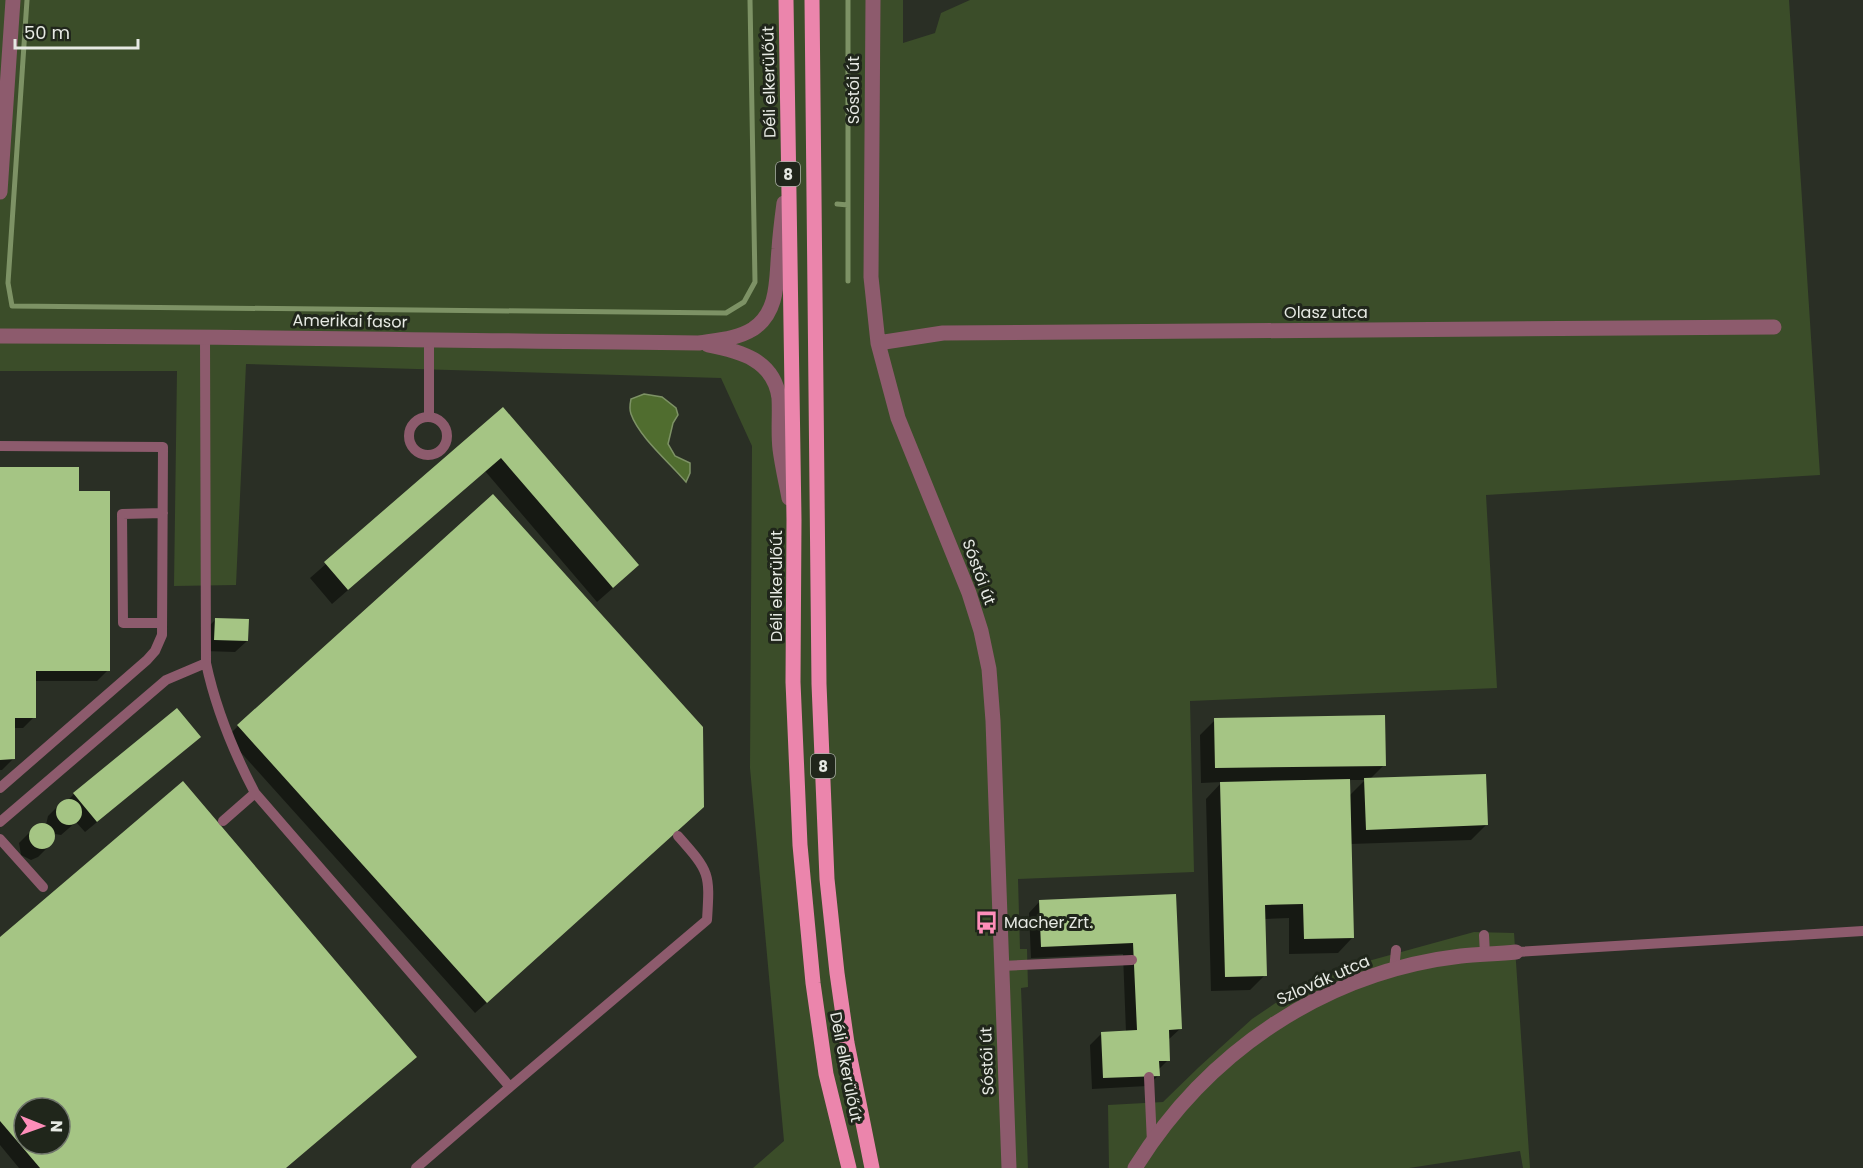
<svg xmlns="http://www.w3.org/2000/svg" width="1863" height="1168" viewBox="0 0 1863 1168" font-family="Poppins,sans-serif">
  <rect width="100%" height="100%" fill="#2a2f25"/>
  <path fill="#3b4d29" d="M0,0H903V43L935,33L941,13L970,0H1789L1820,475L1486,495L1497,688L1190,701L1194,872L1018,879L1020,949H1027L1028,987L1021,988L1028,1168H753L784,1141L750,768L752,446L721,378L246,364L236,585L174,586L177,371H0Z
    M1474,932L1514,933L1530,1168H1523L1520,1151L1409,1168H1109L1108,1105L1163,1102L1199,1067L1252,1019L1308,981L1361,963Z"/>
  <path fill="#506d2f" stroke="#7d9265" stroke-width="1.5" d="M644,394L662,397L676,408L678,415L673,423L668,444L675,456L690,463V473L686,482C670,463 639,437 631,414C629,409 630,404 631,399Z"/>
  <path fill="#0007" fill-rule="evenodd" d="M503,409L622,580L597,602L485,471L332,604L310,578Z
    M0,469L78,493L108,670L97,681H34V717L23,728H13V759L2,770H0Z
    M215,620L247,641L235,652L204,651V631Z
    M1215,720L1384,765L1369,780L1486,825L1471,840L1350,844L1353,937L1338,953L1289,954V918L1264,919L1265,975L1250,990L1211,991L1206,799L1222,782L1201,783L1200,735ZM1349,780H1365L1349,796Z
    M238,726L691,818L475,1013L227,737Z
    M187,748L85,832L76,822L61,835L55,834L50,845L38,857L31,860L21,855L19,843L37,825H46L48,816L60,804L68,800L74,794Z
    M1175,895L1181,1028L1168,1040V1060L1158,1070L1159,1075L1147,1086L1092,1089L1090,1045L1102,1033L1126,1032L1123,954L1031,958L1029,913L1040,901Z
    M0,939L404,1068L286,1168H19L0,1145ZM24,1108H60V1144H24Z"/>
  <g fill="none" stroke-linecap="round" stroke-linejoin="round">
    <path stroke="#7d9265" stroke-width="5" d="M27,0L8,283L12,306L726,313L744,302L755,282L750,0
      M837,204L848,205V0
      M848,205V281"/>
  </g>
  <path fill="#a5c584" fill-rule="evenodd" d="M503,407L639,565L613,588L501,458L348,590L324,562Z
    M0,467H79V491H110V671H36V718H15V759L0,760Z
    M493,494L703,727L704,807L487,1003L237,725Z
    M215,618L249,619L248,641L214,640Z
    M177,708L201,737L97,822L73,793Z
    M1385,715L1386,766L1215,768L1214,718Z
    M1486,774L1488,825L1366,830L1364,778Z
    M1350,779L1354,938L1304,939L1303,904L1265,905L1267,976L1225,977L1220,782Z
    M183,781L417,1057L286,1168H40L0,1121V937ZM24,1108H60V1144H24Z
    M56 812a13 13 0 1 1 26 0a13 13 0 1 1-26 0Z
    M29 836a13 13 0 1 1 26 0a13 13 0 1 1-26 0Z
    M1176,894L1182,1029L1169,1030L1170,1061H1159L1160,1076L1103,1078L1101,1032L1137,1030L1133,943L1041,947L1039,900Z"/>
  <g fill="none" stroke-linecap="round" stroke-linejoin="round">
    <path stroke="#8d5b6d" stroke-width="10" d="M205,336L206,663C216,710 233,751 255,793L510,1087L416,1168
      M429,417V341
      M409 436a19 19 0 1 1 38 0a19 19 0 1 1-38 0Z
      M0,446L163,447L162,635L155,651L147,660L0,788
      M162,623H123L122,514L163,513
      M223,821L255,793
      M0,822L166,680L206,663
      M0,839L43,887
      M1484,935L1485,955
      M1516,952L1863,931
      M1001,966L1132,960
      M1394,970L1396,950
      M1149,1077L1152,1143
      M510,1087L707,920C710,873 710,872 678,836"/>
    <path stroke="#8d5b6d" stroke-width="15" d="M873,0L871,277L878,343L898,418L969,593L981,631L989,669L993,721L1009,1168
      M0,192L13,0
      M0,336C233,336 466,341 699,343C717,340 737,339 753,329C780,311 776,277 779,249C780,233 782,218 784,203
      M878,343L943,333L1774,327
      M708,345C740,351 774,360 779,398C780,415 778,432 780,449C782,465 786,482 789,498
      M1135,1168C1207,1052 1324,972 1461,956C1479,954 1498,954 1516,952"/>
    <path stroke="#eb85ac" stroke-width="15" d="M786,0L794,520L793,682L800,845L813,983L826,1074L849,1168
      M812,0L819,684L827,879L837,973L847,1043L872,1168"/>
  </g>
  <defs>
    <symbol id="bus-bare" viewBox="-9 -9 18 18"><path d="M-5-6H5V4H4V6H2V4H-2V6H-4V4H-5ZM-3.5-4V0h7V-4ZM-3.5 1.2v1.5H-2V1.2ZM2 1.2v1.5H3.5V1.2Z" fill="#ff8eba" stroke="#20261b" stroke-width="2.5" paint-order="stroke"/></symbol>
  </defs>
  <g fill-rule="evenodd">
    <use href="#bus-bare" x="970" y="906" width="33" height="33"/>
  </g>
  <g text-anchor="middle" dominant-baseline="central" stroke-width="6" stroke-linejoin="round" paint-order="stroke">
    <g fill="#20261b" stroke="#abaea7" stroke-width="1.5">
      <rect x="776" y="162" width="24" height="24" rx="4.5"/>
      <rect x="811" y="754" width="24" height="24" rx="4.5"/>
    </g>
    <g font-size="15" font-weight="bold" fill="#e6e9e3">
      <text x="788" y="174">8</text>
      <text x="823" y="766">8</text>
    </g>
    <g font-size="16" fill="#e6e9e3" stroke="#20261b">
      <text transform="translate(769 82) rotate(-91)">Déli elkerülőút</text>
      <text transform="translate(853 90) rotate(-90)">Sóstói út</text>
      <text x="1326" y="312">Olasz utca</text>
      <text transform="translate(350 321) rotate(1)">Amerikai fasor</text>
      <text transform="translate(979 572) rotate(70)">Sóstói út</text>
      <text transform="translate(776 586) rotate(-90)">Déli elkerülőút</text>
      <text transform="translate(1323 980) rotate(-24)">Szlovák utca</text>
      <text transform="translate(987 1061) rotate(-92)">Sóstói út</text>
      <text transform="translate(846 1067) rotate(79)">Déli elkerülőút</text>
    </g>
    <g font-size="16" fill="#e6e9e3" stroke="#20261b" text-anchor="start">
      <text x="1004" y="922">Macher Zrt.</text>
    </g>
  </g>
  <g transform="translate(42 1126) rotate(91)"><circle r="28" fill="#20261b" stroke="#6f746b" stroke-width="1.5"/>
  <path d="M0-4.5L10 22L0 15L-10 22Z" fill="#ff8eba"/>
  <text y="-9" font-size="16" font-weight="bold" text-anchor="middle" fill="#e6e9e3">N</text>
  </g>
  <path d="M15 39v9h123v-9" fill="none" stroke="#e6e9e3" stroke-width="3"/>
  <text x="24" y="39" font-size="18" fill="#e6e9e3" stroke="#20261b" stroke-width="4.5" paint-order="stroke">50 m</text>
</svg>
